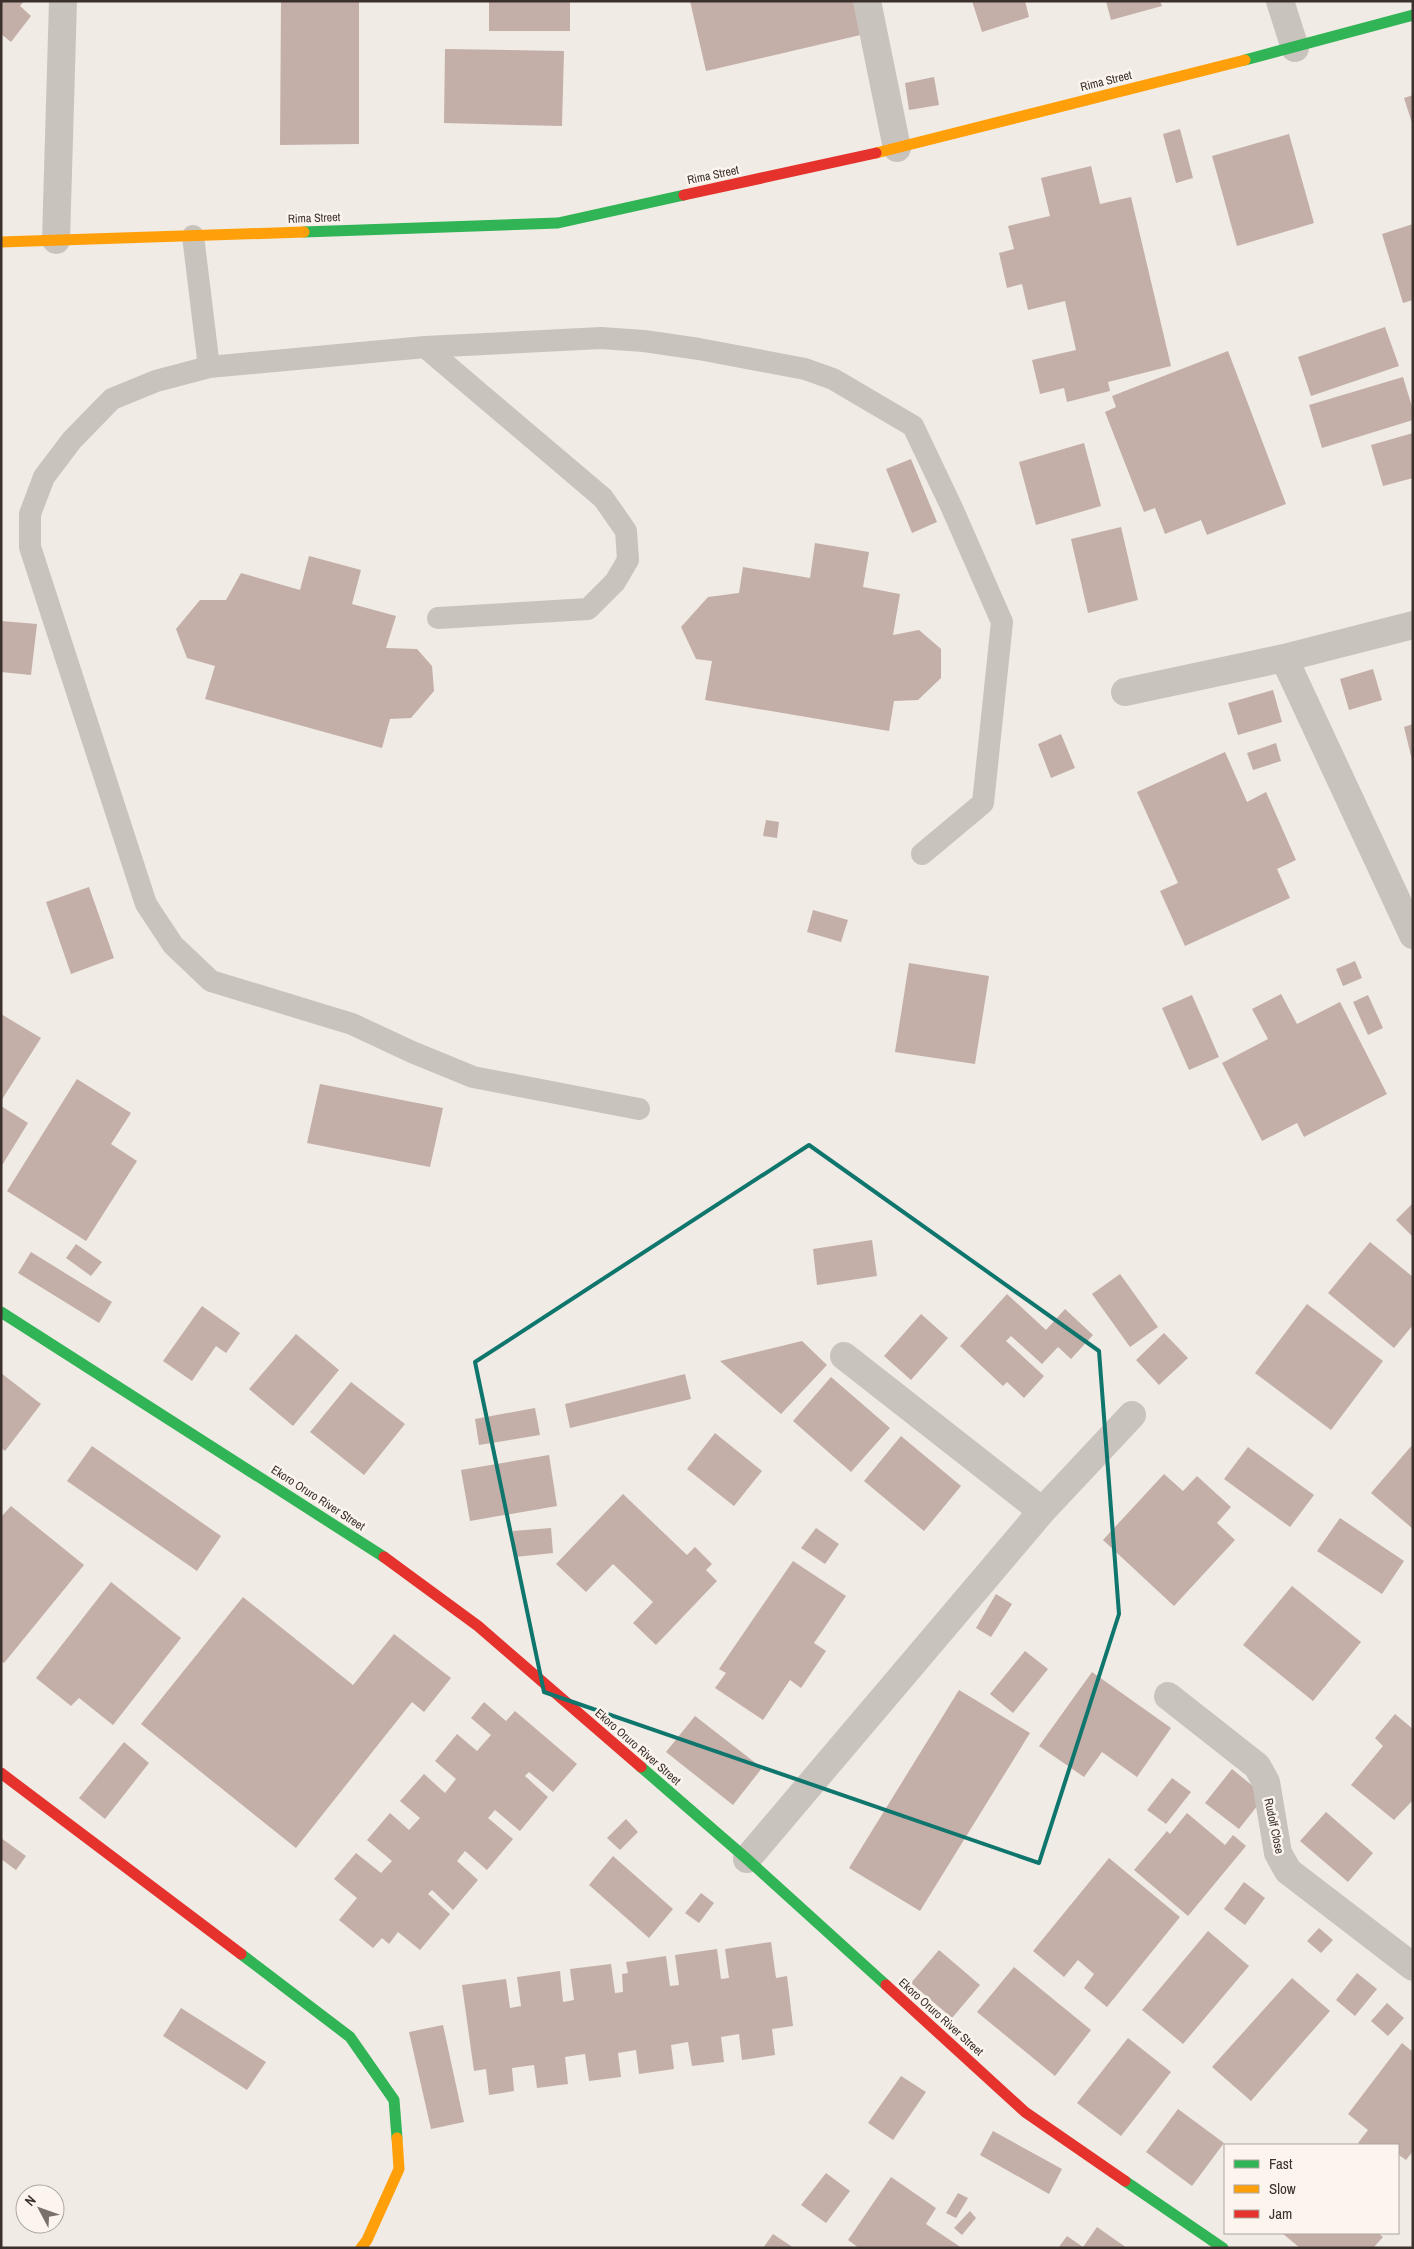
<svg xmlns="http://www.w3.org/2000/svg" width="1414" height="2249" viewBox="0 0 1414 2249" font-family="'Archivo Narrow',sans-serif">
  <rect width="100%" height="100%" fill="#f0ebe5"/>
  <path fill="#c3afa7" d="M1,1H24L20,6L31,16L11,42L1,34Z
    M281,1H359V144L280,145Z
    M489,1H570V31H489Z
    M690,1H861L869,33L706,71Z
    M972,1H1025L1029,17L982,32Z
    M1106,1H1160L1162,6L1111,20Z
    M445,49L564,51L562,126L444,123Z
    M934,77L939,105L909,110L905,83Z
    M1413,95V123H1412L1404,98Z
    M1180,129L1193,178L1176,183L1163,134Z
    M1289,134L1314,223L1237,246L1212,156Z
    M1091,166L1100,204L1131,197L1171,366L1108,382L1110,391L1067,402L1064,388L1040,394L1032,360L1076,350L1065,301L1028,310L1022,284L1007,288L999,253L1014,249L1008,226L1050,216L1041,178Z
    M1413,224V300L1403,303L1382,234Z
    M1385,327L1399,366L1311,396L1298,357Z
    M1228,351L1286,504L1207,535L1201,520L1165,534L1155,508L1144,512L1105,412L1116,407L1112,396Z
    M1403,377L1413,410V420L1322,448L1309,405Z
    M1413,433V478L1383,486L1371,445Z
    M1084,443L1101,506L1036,525L1019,462Z
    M911,459L937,522L912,533L886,469Z
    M1121,527L1138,600L1088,613L1071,539Z
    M815,543L869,552L863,587L900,594L893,635L919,630L941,649V678L918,700L894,701L889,731L705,700L712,661L696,659L681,627L708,597L739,593L743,567L810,578Z
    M309,556L361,570L352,604L396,616L386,648L417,649L432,666L434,691L411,718L390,719L382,748L205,699L215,666L187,658L176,629L200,600H226L241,573L300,590Z
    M1,621L37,624L31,675L1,672Z
    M1373,669L1382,700L1349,710L1340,679Z
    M1273,690L1282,722L1238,735L1228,703Z
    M1413,724V760H1412L1404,727Z
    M1061,734L1075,768L1051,778L1038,744Z
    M1276,743L1281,761L1253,770L1247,753Z
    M1225,752L1247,802L1266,792L1296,860L1277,869L1290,898L1185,946L1160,891L1178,883L1137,792Z
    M766,820L779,822L777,838L763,836Z
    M89,887L114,958L71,974L46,902Z
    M813,910L848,920L841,942L807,932Z
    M1355,961L1362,978L1343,986L1336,969Z
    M909,963L989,976L975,1064L895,1052Z
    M1281,994L1297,1024L1340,1002L1387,1094L1304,1137L1297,1123L1262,1141L1222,1063L1268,1039L1252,1009Z
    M1192,995L1219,1057L1189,1070L1162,1008Z
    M1368,995L1383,1028L1368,1035L1353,1002Z
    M1,1014L41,1038L1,1101Z
    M77,1079L131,1113L111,1144L137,1161L86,1241L7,1191Z
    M320,1084L443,1108L430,1167L307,1143Z
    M1,1106L28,1123L1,1167Z
    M1413,1203V1237L1396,1220Z
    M872,1240L877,1276L817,1285L813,1249Z
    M1370,1242L1413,1277V1325L1394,1348L1328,1293Z
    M76,1244L102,1262L91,1276L66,1258Z
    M31,1252L112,1302L99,1323L18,1273Z
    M1120,1274L1158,1327L1130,1347L1092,1294Z
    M1007,1294L1046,1330L1065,1309L1093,1335L1071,1359L1058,1347L1042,1364L1011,1336L1006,1341L1044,1376L1024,1398L1007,1382L1003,1386L960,1346Z
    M1307,1304L1383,1361L1331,1430L1255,1373Z
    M202,1306L240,1333L226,1353L216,1346L192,1381L163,1361Z
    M921,1314L948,1338L911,1380L884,1356Z
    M1164,1333L1188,1358L1159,1385L1136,1360Z
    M296,1334L339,1370L293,1426L249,1389Z
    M802,1341L827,1365L781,1414L720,1361Z
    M1,1373L41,1404L5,1451L1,1448Z
    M685,1374L691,1399L570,1428L565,1404Z
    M831,1377L890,1428L851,1472L793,1421Z
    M351,1382L405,1424L364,1475L310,1432Z
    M535,1408L540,1435L479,1445L475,1419Z
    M715,1433L762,1471L734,1506L687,1469Z
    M901,1436L961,1486L924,1531L864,1481Z
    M1413,1444V1529L1371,1493Z
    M92,1446L221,1536L197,1571L67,1481Z
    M1248,1447L1314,1495L1290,1527L1224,1479Z
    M549,1455L557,1506L470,1521L461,1470Z
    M1164,1474L1183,1491L1197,1476L1231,1507L1217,1523L1235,1540L1174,1606L1103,1540Z
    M623,1494L687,1555L695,1547L712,1564L706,1570L717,1581L656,1645L633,1623L653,1602L613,1564L586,1592L556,1564Z
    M11,1506L84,1565L4,1663L1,1661V1517Z
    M1340,1518L1404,1561L1382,1594L1317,1551Z
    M551,1528L553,1553L515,1557L513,1531Z
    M816,1528L839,1544L825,1564L801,1548Z
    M793,1561L846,1596L814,1643L826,1651L801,1688L790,1680L763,1720L715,1688L726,1673L719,1669Z
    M111,1582L181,1638L113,1725L79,1698L71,1706L36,1678Z
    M1292,1586L1361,1642L1313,1701L1243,1645Z
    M996,1594L1012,1604L991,1637L976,1628Z
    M243,1597L353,1685L394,1634L451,1678L424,1712L412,1702L296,1848L141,1724Z
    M1025,1651L1048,1669L1013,1713L990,1694Z
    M1092,1672L1171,1728L1137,1777L1102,1752L1084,1777L1039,1746Z
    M959,1690L1030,1733L920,1911L849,1868Z
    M484,1702L506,1721L515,1711L577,1764L553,1792L529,1772L525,1776L548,1797L520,1831L495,1810L488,1818L513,1839L487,1870L465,1851L457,1861L478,1880L453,1910L432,1890L428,1894L450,1914L420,1950L398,1932L389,1944L382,1938L373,1948L339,1920L357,1898L334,1879L356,1853L381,1873L392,1861L367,1840L390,1813L409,1830L420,1818L400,1801L424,1774L445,1793L456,1779L435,1761L457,1734L477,1751L491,1735L471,1718Z
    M1395,1714L1413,1729V1800L1394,1820L1351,1785L1383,1746L1375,1738Z
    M695,1716L762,1768L733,1805L666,1752Z
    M124,1742L149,1763L105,1819L79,1798Z
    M1232,1769L1265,1796L1239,1829L1205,1803Z
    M1172,1778L1191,1792L1166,1824L1147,1810Z
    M1326,1812L1373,1853L1348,1882L1300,1841Z
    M1187,1813L1225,1845L1233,1835L1246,1846L1188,1916L1134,1870L1167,1831L1170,1834Z
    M626,1819L638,1832L620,1850L607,1838Z
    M1,1838L26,1856L16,1870L1,1859Z
    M613,1856L673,1909L649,1938L589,1885Z
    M1109,1858L1180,1917L1107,2007L1084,1988L1094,1974L1078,1960L1064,1977L1033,1951Z
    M1244,1882L1265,1898L1245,1925L1224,1909Z
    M701,1893L714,1903L699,1923L685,1913Z
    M1319,1928L1333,1940L1321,1953L1307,1941Z
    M1208,1931L1249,1966L1183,2044L1142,2010Z
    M771,1942L776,1978L787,1976L793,2026L772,2029L775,2055L742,2060L739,2034L721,2037L724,2062L692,2066L688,2042L671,2045L674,2069L639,2074L636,2050L618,2053L621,2077L589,2081L585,2054L565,2057L568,2084L537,2088L534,2065L512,2068L514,2091L489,2095L486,2069L474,2071L462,1985L506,1979L510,2008L521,2006L517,1977L560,1971L563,2002L574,2000L570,1969L611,1964L615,1993L623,1992L622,1974L628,1973L626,1962L666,1956L670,1986L679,1985L675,1955L717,1949L721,1979L729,1978L725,1949Z
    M939,1950L980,1985L952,2018L911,1983Z
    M1014,1967L1091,2030L1055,2076L977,2012Z
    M1357,1973L1377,1989L1355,2016L1336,2000Z
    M1292,1978L1330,2011L1251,2101L1212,2067Z
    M1387,2003L1404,2018L1388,2036L1371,2021Z
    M181,2008L266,2062L247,2090L163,2036Z
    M443,2025L464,2122L431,2129L409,2032Z
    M1128,2038L1171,2072L1121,2136L1077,2103Z
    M1402,2043L1413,2052V2151L1406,2160L1399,2155L1398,2157V2145H1361L1358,2143L1368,2130L1348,2114Z
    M901,2076L926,2092L893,2140L868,2123Z
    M1178,2109L1224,2143L1192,2186L1146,2152Z
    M993,2131L1062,2169L1049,2194L980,2155Z
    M826,2173L850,2191L826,2223L801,2205Z
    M891,2177L936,2208L926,2224L962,2248H859L848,2240Z
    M958,2193L968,2198L956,2218L946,2213Z
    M970,2211L976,2218L962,2235L954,2228Z
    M1097,2227L1127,2248H1058L1067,2236L1083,2247Z
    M1282,2233H1378L1383,2237L1373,2248H1300Z
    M773,2234L794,2248H763Z"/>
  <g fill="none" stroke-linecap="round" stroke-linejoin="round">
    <path stroke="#c9c3be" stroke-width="22" d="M193,236L209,367
      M425,347L603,498L626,531L628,560L615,582L588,609L438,618
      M639,1109L473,1077L412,1052L352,1024L211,981L173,945L146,904L30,547V514L44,477L72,440L112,399L156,381L209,367L425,347L601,338L644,341L699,349L805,369L833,379L913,426L952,508L1002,622L983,803L922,854"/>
    <path stroke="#c9c3be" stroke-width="28" d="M867,1L897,148
      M1280,1L1295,48
      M56,240L63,1
      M1284,658L1413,935
      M1125,692L1284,658L1413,625
      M844,1356L1042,1511
      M1168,1696L1257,1766L1266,1782L1278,1853L1288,1871L1413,1967
      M747,1859L1042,1511L1132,1415"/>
    <path stroke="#30b455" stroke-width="11" d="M1245,60L1413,15
      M304,232L558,223L684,195
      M1,1312L384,1557
      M641,1767L747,1859L886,1985
      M241,1954L350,2037L394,2100L397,2138
      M1125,2181L1223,2248"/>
    <path stroke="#ff9f0a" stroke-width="11" d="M876,153L1245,60
      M1,242L304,232
      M361,2248L367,2240L399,2169L397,2138"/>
    <path stroke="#e5322d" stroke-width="11" d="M684,195L876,153
      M384,1557L478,1626L641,1767
      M1,1773L241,1954
      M886,1985L1025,2112L1125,2181"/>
  </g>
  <path fill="none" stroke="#0f766e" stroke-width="4" stroke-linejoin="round" d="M809,1145L1099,1351L1119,1614L1039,1863L544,1692L475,1362Z"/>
  <g text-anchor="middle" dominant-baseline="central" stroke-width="5" stroke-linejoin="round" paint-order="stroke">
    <g font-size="12" fill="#3b302b" stroke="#fbf5ee">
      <text transform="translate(1106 81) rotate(-14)">Rima Street</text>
      <text transform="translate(713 175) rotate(-12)">Rima Street</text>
      <text transform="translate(314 218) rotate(-2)">Rima Street</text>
      <text transform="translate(318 1498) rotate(33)">Ekoro Oruro River Street</text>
      <text transform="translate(638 1747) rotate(41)">Ekoro Oruro River Street</text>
      <text transform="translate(1274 1826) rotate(78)">Rudolf Close</text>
      <text transform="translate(941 2017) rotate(42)">Ekoro Oruro River Street</text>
    </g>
  </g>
  <rect width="1414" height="2249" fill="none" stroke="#3b302b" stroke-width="5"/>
  <rect x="1224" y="2144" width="175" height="90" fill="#fbf5ee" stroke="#aea6a0"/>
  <rect x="1234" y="2160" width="25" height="8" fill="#30b455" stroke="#aea6a0"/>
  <text x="1269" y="2169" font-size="15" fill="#3b302b">Fast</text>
  <rect x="1234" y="2185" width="25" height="8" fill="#ff9f0a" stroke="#aea6a0"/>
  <text x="1269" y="2194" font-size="15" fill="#3b302b">Slow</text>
  <rect x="1234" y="2210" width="25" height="8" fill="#e5322d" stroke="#aea6a0"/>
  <text x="1269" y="2219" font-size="15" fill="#3b302b">Jam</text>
  <g transform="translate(40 2209) rotate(311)"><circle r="24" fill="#fbf5ee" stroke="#aea6a0"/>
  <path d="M0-4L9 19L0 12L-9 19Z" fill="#7a716c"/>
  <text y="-8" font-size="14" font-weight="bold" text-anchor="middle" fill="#3b302b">N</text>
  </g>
</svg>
